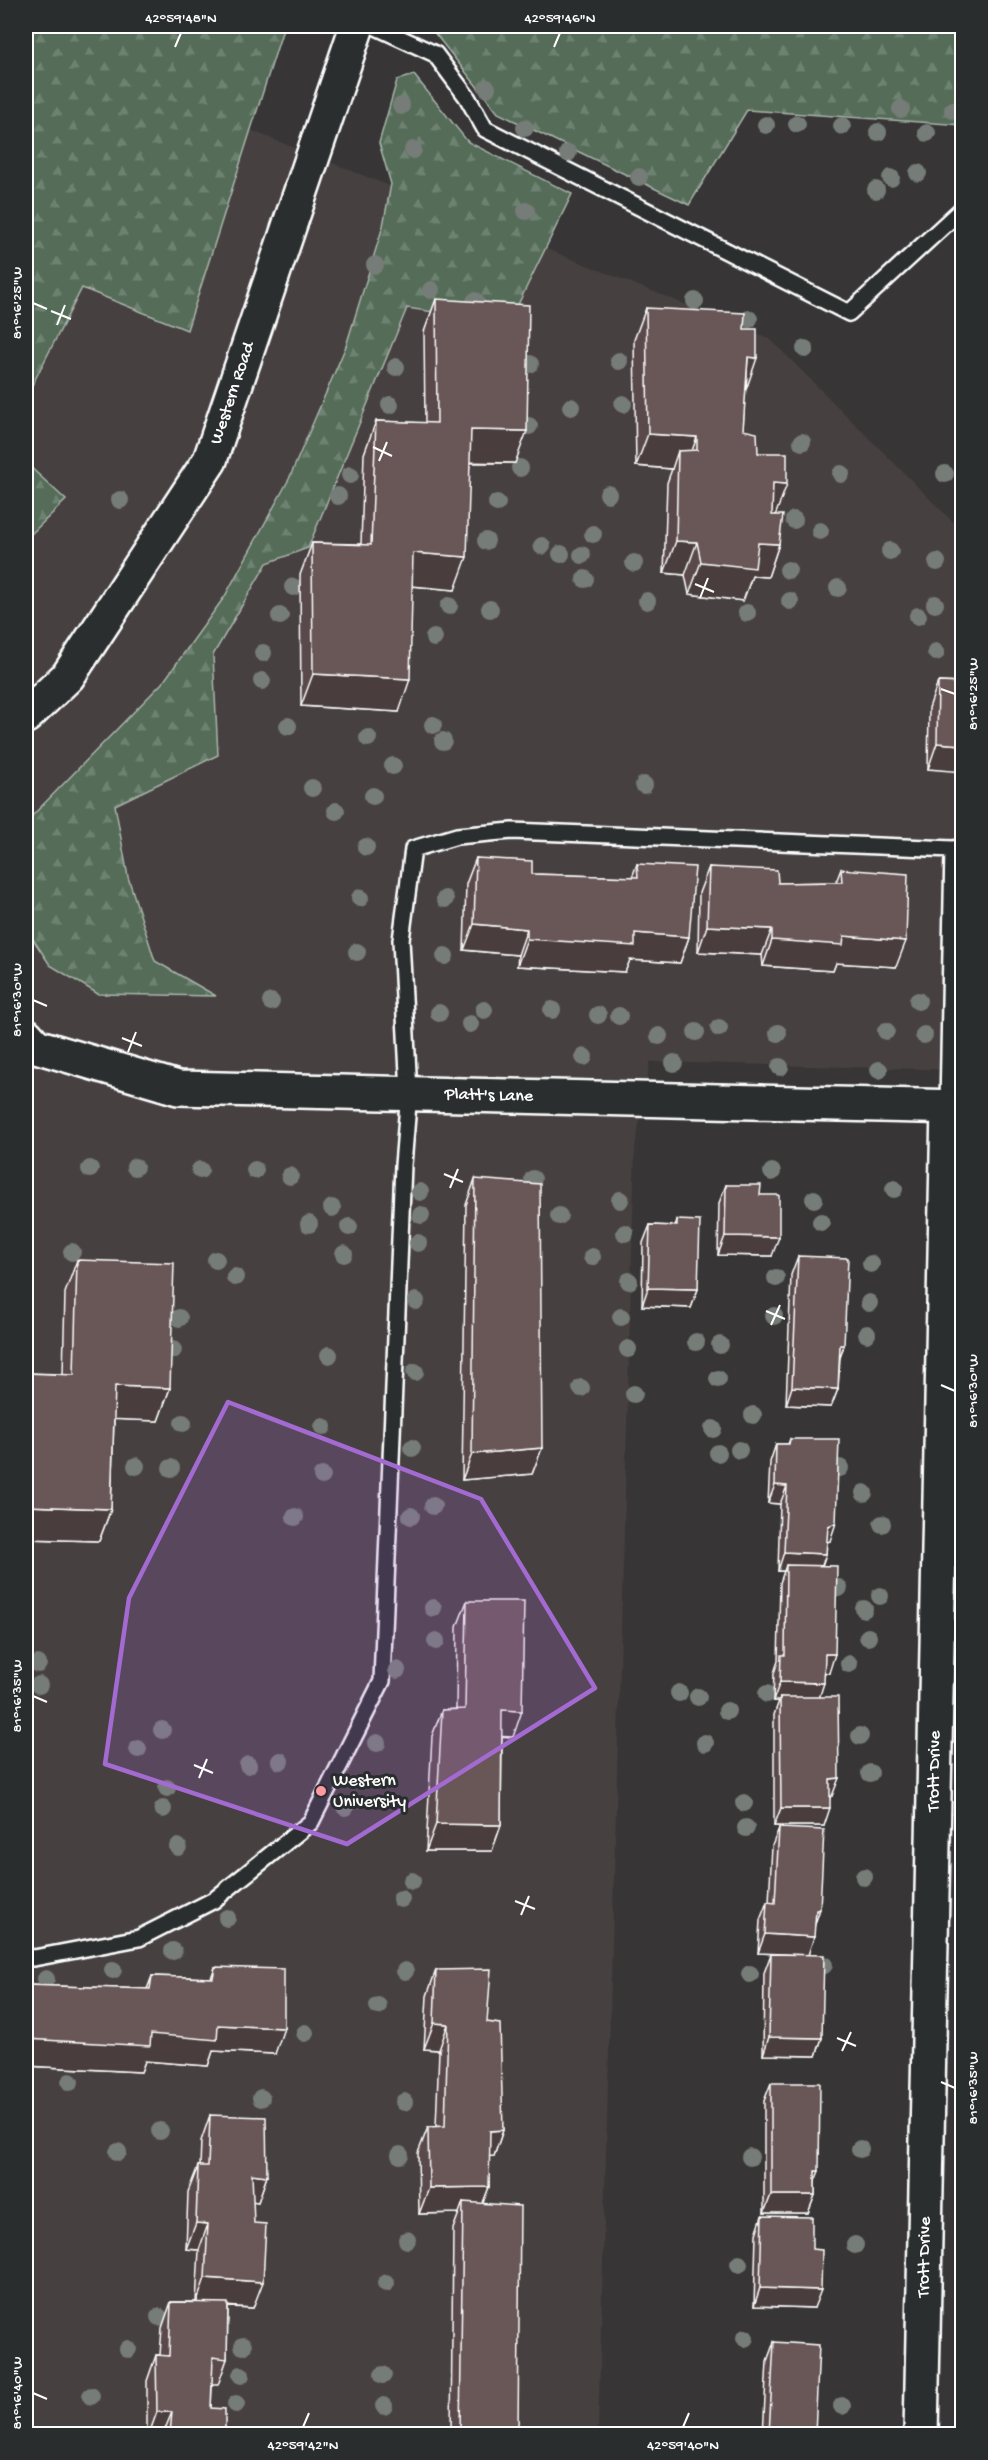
<svg xmlns="http://www.w3.org/2000/svg" width="988" height="2460" viewBox="0 0 988 2460" font-family="'Gochi Hand',sans-serif">
  <defs>
    <pattern id="forest-firs" width="22" height="20" patternUnits="userSpaceOnUse" patternTransform="scale(1.5)"><rect width="22" height="20" fill="#546c59"/><path d="M5 1l3.5 6h-7zM16 11l3.5 6h-7z" fill="#6e8272"/></pattern>
  </defs>
  <rect width="100%" height="100%" fill="#373536"/>
  <filter id="ink" filterUnits="userSpaceOnUse"><feTurbulence type="fractalNoise" baseFrequency=".0167" numOctaves="2"/><feDisplacementMap in="SourceGraphic" scale="12" xChannelSelector="R" yChannelSelector="G"/><feConvolveMatrix kernelMatrix="1 2 1 2 8 2 1 2 1" color-interpolation-filters="sRGB"/></filter>
  <g filter="url(#ink)">
    <path fill="#463f40" d="M26,40L769,338L962,531V1070L650,1062L635,1148L598,2434H26Z"/>
    <path fill="url(#forest-firs)" stroke="#aab6ac" stroke-width="1.5" d="M26,26H284L187,330L82,288L26,397Z
      M429,26H962V125L747,110L689,205L498,113Z
      M414,75L468,142L572,194L509,323L407,308L308,548L267,563L213,655L218,755L115,805L128,877L155,961L216,996L98,994L50,965L27,930L31,817L164,681L225,596L289,479L346,346L383,226L391,184L379,143L397,80Z
      M26,463L66,500L26,539Z"/>
    <g fill="none" stroke-linecap="round" stroke-linejoin="round">
      <defs>
        <path id="service" d="M374,26L435,54L467,97L485,129L849,313L962,209
          M948,1106L953,849
          M26,1957L34,1958L139,1938L214,1900L230,1887L311,1822L382,1681L403,1165L409,1092L401,940L413,849L457,836L512,831L953,849L962,847"/>
        <g id="tertiary">
          <path id="s1" d="M26,1035L36,1046L178,1088L962,1107"/>
          <path id="s2" d="M921,2434L948,1106"/>
        </g>
        <g id="secondary">
          <path id="s3" d="M26,716L68,676L210,460L357,26"/>
        </g>
      </defs>
      <use href="#service" stroke="#fff" stroke-width="20"/>
      <use href="#tertiary" stroke="#fff" stroke-width="38"/>
      <use href="#secondary" stroke="#fff" stroke-width="38"/>
      <use href="#service" stroke="#2a2d2e" stroke-width="15"/>
      <use href="#tertiary" stroke="#2a2d2e" stroke-width="33"/>
      <use href="#secondary" stroke="#2a2d2e" stroke-width="33"/>
    </g>
    <g fill="#767c77">
      <circle cx="487" cy="88" r="9"/>
      <circle cx="401" cy="106" r="9"/>
      <circle cx="901" cy="109" r="9"/>
      <circle cx="953" cy="110" r="9"/>
      <circle cx="797" cy="124" r="9"/>
      <circle cx="766" cy="125" r="9"/>
      <circle cx="842" cy="126" r="9"/>
      <circle cx="525" cy="128" r="9"/>
      <circle cx="878" cy="132" r="9"/>
      <circle cx="927" cy="133" r="9"/>
      <circle cx="413" cy="150" r="9"/>
      <circle cx="568" cy="153" r="9"/>
      <circle cx="918" cy="173" r="9"/>
      <circle cx="639" cy="177" r="9"/>
      <circle cx="891" cy="178" r="9"/>
      <circle cx="876" cy="190" r="9"/>
      <circle cx="526" cy="211" r="9"/>
      <circle cx="375" cy="265" r="9"/>
      <circle cx="431" cy="290" r="9"/>
      <circle cx="475" cy="301" r="9"/>
      <circle cx="695" cy="301" r="9"/>
      <circle cx="749" cy="319" r="9"/>
      <circle cx="805" cy="349" r="9"/>
      <circle cx="619" cy="361" r="9"/>
      <circle cx="530" cy="364" r="9"/>
      <circle cx="396" cy="367" r="9"/>
      <circle cx="623" cy="404" r="9"/>
      <circle cx="390" cy="405" r="9"/>
      <circle cx="571" cy="407" r="9"/>
      <circle cx="529" cy="426" r="9"/>
      <circle cx="802" cy="442" r="9"/>
      <circle cx="520" cy="468" r="9"/>
      <circle cx="841" cy="474" r="9"/>
      <circle cx="945" cy="474" r="9"/>
      <circle cx="350" cy="475" r="9"/>
      <circle cx="608" cy="494" r="9"/>
      <circle cx="338" cy="496" r="9"/>
      <circle cx="120" cy="500" r="9"/>
      <circle cx="497" cy="503" r="9"/>
      <circle cx="794" cy="520" r="9"/>
      <circle cx="820" cy="531" r="9"/>
      <circle cx="593" cy="534" r="9"/>
      <circle cx="486" cy="541" r="9"/>
      <circle cx="542" cy="546" r="9"/>
      <circle cx="890" cy="551" r="9"/>
      <circle cx="561" cy="554" r="9"/>
      <circle cx="582" cy="555" r="9"/>
      <circle cx="937" cy="562" r="9"/>
      <circle cx="634" cy="563" r="9"/>
      <circle cx="788" cy="570" r="9"/>
      <circle cx="585" cy="579" r="9"/>
      <circle cx="293" cy="587" r="9"/>
      <circle cx="838" cy="588" r="9"/>
      <circle cx="647" cy="601" r="9"/>
      <circle cx="790" cy="601" r="9"/>
      <circle cx="935" cy="604" r="9"/>
      <circle cx="449" cy="606" r="9"/>
      <circle cx="490" cy="609" r="9"/>
      <circle cx="747" cy="613" r="9"/>
      <circle cx="280" cy="616" r="9"/>
      <circle cx="918" cy="616" r="9"/>
      <circle cx="434" cy="638" r="9"/>
      <circle cx="936" cy="652" r="9"/>
      <circle cx="263" cy="653" r="9"/>
      <circle cx="262" cy="681" r="9"/>
      <circle cx="433" cy="725" r="9"/>
      <circle cx="288" cy="726" r="9"/>
      <circle cx="368" cy="738" r="9"/>
      <circle cx="443" cy="741" r="9"/>
      <circle cx="393" cy="766" r="9"/>
      <circle cx="644" cy="785" r="9"/>
      <circle cx="312" cy="788" r="9"/>
      <circle cx="373" cy="796" r="9"/>
      <circle cx="336" cy="811" r="9"/>
      <circle cx="366" cy="847" r="9"/>
      <circle cx="360" cy="898" r="9"/>
      <circle cx="445" cy="899" r="9"/>
      <circle cx="357" cy="952" r="9"/>
      <circle cx="445" cy="956" r="9"/>
      <circle cx="918" cy="1001" r="9"/>
      <circle cx="271" cy="1002" r="9"/>
      <circle cx="484" cy="1010" r="9"/>
      <circle cx="552" cy="1010" r="9"/>
      <circle cx="439" cy="1013" r="9"/>
      <circle cx="598" cy="1015" r="9"/>
      <circle cx="619" cy="1016" r="9"/>
      <circle cx="470" cy="1024" r="9"/>
      <circle cx="719" cy="1028" r="9"/>
      <circle cx="886" cy="1031" r="9"/>
      <circle cx="696" cy="1032" r="9"/>
      <circle cx="778" cy="1033" r="9"/>
      <circle cx="924" cy="1035" r="9"/>
      <circle cx="659" cy="1036" r="9"/>
      <circle cx="584" cy="1057" r="9"/>
      <circle cx="674" cy="1063" r="9"/>
      <circle cx="780" cy="1067" r="9"/>
      <circle cx="879" cy="1070" r="9"/>
      <circle cx="135" cy="1167" r="9"/>
      <circle cx="90" cy="1169" r="9"/>
      <circle cx="200" cy="1170" r="9"/>
      <circle cx="255" cy="1170" r="9"/>
      <circle cx="772" cy="1172" r="9"/>
      <circle cx="290" cy="1176" r="9"/>
      <circle cx="533" cy="1179" r="9"/>
      <circle cx="894" cy="1189" r="9"/>
      <circle cx="420" cy="1192" r="9"/>
      <circle cx="814" cy="1199" r="9"/>
      <circle cx="620" cy="1200" r="9"/>
      <circle cx="332" cy="1208" r="9"/>
      <circle cx="421" cy="1215" r="9"/>
      <circle cx="559" cy="1216" r="9"/>
      <circle cx="821" cy="1222" r="9"/>
      <circle cx="309" cy="1224" r="9"/>
      <circle cx="349" cy="1227" r="9"/>
      <circle cx="625" cy="1233" r="9"/>
      <circle cx="418" cy="1243" r="9"/>
      <circle cx="72" cy="1252" r="9"/>
      <circle cx="344" cy="1254" r="9"/>
      <circle cx="592" cy="1257" r="9"/>
      <circle cx="216" cy="1260" r="9"/>
      <circle cx="871" cy="1264" r="9"/>
      <circle cx="235" cy="1277" r="9"/>
      <circle cx="776" cy="1278" r="9"/>
      <circle cx="629" cy="1281" r="9"/>
      <circle cx="416" cy="1301" r="9"/>
      <circle cx="869" cy="1303" r="9"/>
      <circle cx="774" cy="1316" r="9"/>
      <circle cx="621" cy="1317" r="9"/>
      <circle cx="179" cy="1318" r="9"/>
      <circle cx="867" cy="1334" r="9"/>
      <circle cx="696" cy="1342" r="9"/>
      <circle cx="720" cy="1345" r="9"/>
      <circle cx="628" cy="1349" r="9"/>
      <circle cx="173" cy="1350" r="9"/>
      <circle cx="329" cy="1355" r="9"/>
      <circle cx="415" cy="1372" r="9"/>
      <circle cx="718" cy="1379" r="9"/>
      <circle cx="581" cy="1388" r="9"/>
      <circle cx="634" cy="1394" r="9"/>
      <circle cx="753" cy="1415" r="9"/>
      <circle cx="183" cy="1423" r="9"/>
      <circle cx="323" cy="1427" r="9"/>
      <circle cx="713" cy="1429" r="9"/>
      <circle cx="412" cy="1448" r="9"/>
      <circle cx="739" cy="1450" r="9"/>
      <circle cx="718" cy="1453" r="9"/>
      <circle cx="136" cy="1466" r="9"/>
      <circle cx="171" cy="1468" r="9"/>
      <circle cx="840" cy="1468" r="9"/>
      <circle cx="322" cy="1476" r="9"/>
      <circle cx="864" cy="1493" r="9"/>
      <circle cx="433" cy="1506" r="9"/>
      <circle cx="411" cy="1516" r="9"/>
      <circle cx="295" cy="1517" r="9"/>
      <circle cx="882" cy="1524" r="9"/>
      <circle cx="839" cy="1588" r="9"/>
      <circle cx="880" cy="1596" r="9"/>
      <circle cx="433" cy="1608" r="9"/>
      <circle cx="864" cy="1609" r="9"/>
      <circle cx="868" cy="1637" r="9"/>
      <circle cx="436" cy="1641" r="9"/>
      <circle cx="38" cy="1664" r="9"/>
      <circle cx="849" cy="1664" r="9"/>
      <circle cx="397" cy="1670" r="9"/>
      <circle cx="39" cy="1685" r="9"/>
      <circle cx="679" cy="1693" r="9"/>
      <circle cx="767" cy="1694" r="9"/>
      <circle cx="698" cy="1697" r="9"/>
      <circle cx="727" cy="1711" r="9"/>
      <circle cx="162" cy="1730" r="9"/>
      <circle cx="860" cy="1736" r="9"/>
      <circle cx="377" cy="1743" r="9"/>
      <circle cx="705" cy="1743" r="9"/>
      <circle cx="138" cy="1749" r="9"/>
      <circle cx="280" cy="1761" r="9"/>
      <circle cx="248" cy="1765" r="9"/>
      <circle cx="870" cy="1773" r="9"/>
      <circle cx="167" cy="1788" r="9"/>
      <circle cx="744" cy="1803" r="9"/>
      <circle cx="345" cy="1807" r="9"/>
      <circle cx="163" cy="1809" r="9"/>
      <circle cx="746" cy="1828" r="9"/>
      <circle cx="178" cy="1847" r="9"/>
      <circle cx="864" cy="1877" r="9"/>
      <circle cx="412" cy="1881" r="9"/>
      <circle cx="401" cy="1899" r="9"/>
      <circle cx="227" cy="1918" r="9"/>
      <circle cx="173" cy="1951" r="9"/>
      <circle cx="824" cy="1965" r="9"/>
      <circle cx="113" cy="1970" r="9"/>
      <circle cx="405" cy="1971" r="9"/>
      <circle cx="750" cy="1974" r="9"/>
      <circle cx="46" cy="1979" r="9"/>
      <circle cx="378" cy="2006" r="9"/>
      <circle cx="305" cy="2033" r="9"/>
      <circle cx="70" cy="2082" r="9"/>
      <circle cx="261" cy="2098" r="9"/>
      <circle cx="404" cy="2102" r="9"/>
      <circle cx="160" cy="2131" r="9"/>
      <circle cx="860" cy="2149" r="9"/>
      <circle cx="118" cy="2152" r="9"/>
      <circle cx="400" cy="2155" r="9"/>
      <circle cx="750" cy="2157" r="9"/>
      <circle cx="407" cy="2240" r="9"/>
      <circle cx="855" cy="2245" r="9"/>
      <circle cx="739" cy="2264" r="9"/>
      <circle cx="386" cy="2283" r="9"/>
      <circle cx="159" cy="2317" r="9"/>
      <circle cx="745" cy="2338" r="9"/>
      <circle cx="243" cy="2346" r="9"/>
      <circle cx="128" cy="2349" r="9"/>
      <circle cx="241" cy="2375" r="9"/>
      <circle cx="383" cy="2375" r="9"/>
      <circle cx="91" cy="2396" r="9"/>
      <circle cx="236" cy="2404" r="9"/>
      <circle cx="384" cy="2406" r="9"/>
      <circle cx="842" cy="2406" r="9"/>
    </g>
    <path fill="#5a4a4b" stroke="#fff" stroke-width="1.5" d="M436,299L515,463H470L455,590L412,586L399,712L301,706L300,575L312,543L361,544L364,454L376,421L425,423L424,332Z
      M646,308L745,390L743,430L758,453L775,515L779,544L768,577L752,576L743,601L689,594L685,575L664,573L667,483L672,469L636,466L634,340Z
      M938,682L963,683L928,769L929,708Z
      M476,858L532,874L632,877L637,864L689,937L680,963L630,960L625,972L517,966L518,955L464,950L466,884Z
      M709,867L778,883L836,882L841,869L896,967L836,963L833,971L763,966L762,955L698,952L699,893Z
      M475,1179L542,1448L532,1474L462,1480L466,1205Z
      M726,1185L760,1195L772,1256L718,1255L719,1203Z
      M677,1220L698,1289L691,1308L642,1306L643,1243L650,1225L675,1226Z
      M798,1256L844,1345L840,1358L838,1389L831,1407L786,1405L791,1275Z
      M77,1260L170,1388L158,1421L114,1419L111,1509L99,1541L26,1539V1373L63,1374L65,1293Z
      M790,1439L830,1541L827,1542L826,1554L822,1566L829,1673L825,1672L819,1697L832,1796L830,1797L824,1826H774V1715L779,1701H773L774,1673L778,1661L780,1583L784,1571H778L780,1504L768,1503L770,1462L776,1444H788Z
      M467,1601L513,1737L502,1736L501,1825L492,1851H426L432,1736L442,1710L456,1709L457,1627Z
      M779,1828L815,1923L808,1955L822,2038L816,2056L763,2055L764,1973L771,1954L805,1955L758,1953L760,1920L767,1902H769L772,1846Z
      M215,1967L275,2054L213,2051L208,2066L145,2061L141,2072L26,2066V1985L147,1989L152,1976L211,1978Z
      M436,1970L487,2022L503,2130L494,2156H489V2187L482,2204L518,2434H451L453,2229L459,2213L419,2214L418,2153L428,2127H436L439,2050L424,2049L427,1996Z
      M771,2083L815,2182V2195L808,2213H764V2101Z
      M210,2115L267,2176L258,2202L253,2201V2308L228,2307L227,2359L218,2385H212L211,2408L225,2434H147V2381L156,2355H160L162,2328L171,2302H196L199,2250L186,2249L188,2192L198,2166H200L201,2141Z
      M762,2216L812,2249L814,2308L754,2306L756,2234Z
      M774,2342L815,2434H763L767,2361Z"/>
    <path fill="#4a3c3d" stroke="#fff" stroke-width="1.5" d="M748,357L757,358L746,390Z
      M471,430L527,431L515,463L459,462Z
      M648,434L697,437L685,470L678,451L672,469L636,466Z
      M773,483L787,484L775,516H761Z
      M676,541L697,542L685,575L664,573Z
      M758,543L779,544L768,577L752,576L743,601L689,594L701,562Z
      M413,553L467,557L455,590L401,585Z
      M313,674L410,679L399,712L301,706Z
      M937,743L963,745V772L928,769Z
      M474,924L527,929L518,955L464,950Z
      M707,926L772,929L762,955L698,952Z
      M635,933L689,937L680,963L630,960L625,972L517,966L527,939Z
      M844,936L906,941L896,967L836,963L833,971L763,966L772,940Z
      M725,1236L779,1237L772,1256L718,1255Z
      M648,1288L698,1289L691,1308L642,1306Z
      M840,1345H844L838,1363Z
      M115,1386L170,1388L158,1421L103,1419Z
      M792,1387L838,1389L831,1407L786,1405Z
      M542,1448L532,1474L462,1480L472,1454Z
      M775,1485L787,1486L780,1504L768,1503Z
      M26,1506L111,1509L99,1541L26,1539Z
      M836,1523L830,1541L821,1544L828,1526Z
      M784,1552L826,1554L819,1572L786,1565L784,1571H778Z
      M825,1654H835L829,1673L819,1672Z
      M780,1682L824,1683L818,1702L780,1697L779,1701H773Z
      M502,1710L522,1711L513,1737L493,1736Z
      M839,1778L832,1796L824,1797L830,1779Z
      M781,1808H830L824,1826H774Z
      M436,1824L501,1825L492,1851H426Z
      M820,1909L814,1927L816,1910Z
      M765,1934L814,1937L808,1955L758,1953Z
      M434,2023L448,2024L439,2050L424,2049Z
      M218,2025L284,2028L275,2054L213,2051L208,2066L145,2061L141,2072L26,2066V2039L151,2034Z
      M769,2037L822,2038L816,2056L763,2055Z
      M503,2130L494,2156L480,2157L490,2131Z
      M815,2171H819L812,2189Z
      M252,2174L267,2176L258,2202L243,2200Z
      M489,2187L479,2213L463,2202L459,2213L419,2214L429,2188Z
      M771,2195H815L808,2213H764Z
      M196,2223L208,2224L199,2250L186,2249Z
      M205,2278L263,2282L253,2308L196,2304Z
      M760,2288L821,2290L814,2308L754,2306Z
      M157,2412H172L163,2434H149Z"/>
    <path fill="#695657" stroke="#fff" stroke-width="1.5" d="M436,299L529,305L527,431L471,430L467,557L413,553L410,679L313,674L312,543L371,545L376,421L437,423Z
      M646,308L745,313L744,329H757V358L748,357L743,430L757,433L758,453H787V484L773,483L772,515H783L779,544L758,543L755,568L701,562L697,542L676,541L678,451L697,450V437L648,434Z
      M938,682L963,683V745L937,743Z
      M476,858L532,861V874L638,877L637,864L695,867L689,937L635,933V946L527,939V929L474,924Z
      M709,867L777,870L778,883L842,882L841,869L908,874L906,941L844,936L843,945L772,940V929L707,926Z
      M475,1179L540,1184L542,1448L472,1454Z
      M726,1185H761L760,1195H779V1237L725,1236Z
      M677,1220L700,1221L698,1289L648,1288L650,1225L677,1226Z
      M798,1256L848,1258L844,1345H840L838,1389L792,1387Z
      M77,1260L174,1263L170,1388L115,1386L111,1509L26,1506V1373L74,1375Z
      M790,1439H839L836,1523L828,1526L826,1554L784,1552L787,1486L775,1485L776,1444H789Z
      M786,1565L837,1566L835,1654H825L824,1683L780,1682L781,1655H785Z
      M467,1601H524L522,1711L502,1710L501,1825L436,1824L442,1710L465,1709Z
      M780,1697H838L839,1778L830,1779V1808H781Z
      M26,1713L30,1714L26,1791Z
      M779,1828L824,1830L820,1909L816,1910L814,1937L765,1934L767,1902L775,1903Z
      M771,1954L824,1955L822,2038L769,2037Z
      M215,1967L284,1969V2028L218,2025L217,2040L151,2034L150,2046L26,2039V1985L150,1989L152,1976L213,1978Z
      M491,1969L487,2022L500,2024L503,2130L490,2131L489,2187L429,2188L428,2127L445,2126L448,2024L434,2023L436,1970Z
      M771,2083H820L819,2171H815V2195H771Z
      M210,2115L266,2117L267,2176L252,2174L254,2223L266,2224L263,2282L205,2278L208,2224L196,2223L198,2166H208Z
      M463,2202L520,2206L518,2434H460Z
      M762,2216L812,2217V2249L822,2250L821,2290L760,2288Z
      M171,2302L228,2303L227,2359L213,2357L211,2408L225,2409V2434H170L172,2412H157L156,2355L169,2356Z
      M774,2342L819,2345L815,2434H769Z"/>
  </g>
  <path fill="#a36bd2" fill-opacity="0.2" stroke="#a36bd2" stroke-width="4.5" stroke-linejoin="round" d="M228,1402L481,1499L595,1688L347,1844L105,1764L129,1598Z"/>
  <path fill="none" stroke="#fff" stroke-width="2" d="M175,47L181,33M554,47L560,33M33,303L47,309M51,311L71,319M57,325L65,305M373,447L392,456M379,461L387,442M695,584L714,592M700,598L708,578M941,689L955,694M33,1000L47,1006M122,1038L142,1046M128,1052L136,1032M444,1174L463,1182M450,1188L458,1169M766,1311L785,1319M771,1325L780,1305M941,1385L955,1391M33,1696L47,1702M194,1765L213,1773M199,1778L207,1759M515,1901L535,1909M521,1915L529,1896M837,2038L856,2046M842,2051L851,2032M941,2082L955,2088M33,2393L47,2399M303,2427L309,2413M683,2427L689,2413"/>
  <circle fill="#ff9aa2" stroke="#2a2d2e" stroke-width="2" cx="321" cy="1791" r="6"/>
  <g text-anchor="middle" dominant-baseline="central" stroke-width="6" stroke-linejoin="round" paint-order="stroke">
    <g font-size="18" fill="#fff" stroke="#2a2d2e">
      <text stroke="none"><textPath href="#s3" startOffset="387">Western Road</textPath></text>
      <text stroke="none"><textPath href="#s1" startOffset="474">Platt's Lane</textPath></text>
      <text stroke="none"><textPath href="#s2" startOffset="663">Trott Drive</textPath></text>
      <text stroke="none"><textPath href="#s2" startOffset="177">Trott Drive</textPath></text>
    </g>
    <g font-size="18" fill="#fff" stroke="#2a2d2e" text-anchor="start">
      <text x="333" y="1781">Western<tspan x="333" dy="21">University</tspan></text>
    </g>
  </g>
  <rect width="988" height="2460" fill="none" stroke="#2a2d2e" stroke-width="66"/>
  <rect x="33" y="33" width="922" height="2394" fill="none" stroke="#fff" stroke-width="2"/>
  <g font-size="15" text-anchor="middle" fill="#fff">
    <text x="181" y="22">42°59'48"N</text>
    <text x="560" y="22">42°59'46"N</text>
    <text transform="translate(16 303) rotate(-90)" y="5">81°16'25"W</text>
    <text transform="translate(972 694) rotate(-90)" y="5">81°16'25"W</text>
    <text transform="translate(16 1000) rotate(-90)" y="5">81°16'30"W</text>
    <text transform="translate(972 1391) rotate(-90)" y="5">81°16'30"W</text>
    <text transform="translate(16 1696) rotate(-90)" y="5">81°16'35"W</text>
    <text transform="translate(972 2088) rotate(-90)" y="5">81°16'35"W</text>
    <text transform="translate(16 2393) rotate(-90)" y="5">81°16'40"W</text>
    <text x="303" y="2449">42°59'42"N</text>
    <text x="683" y="2449">42°59'40"N</text>
  </g>
</svg>
